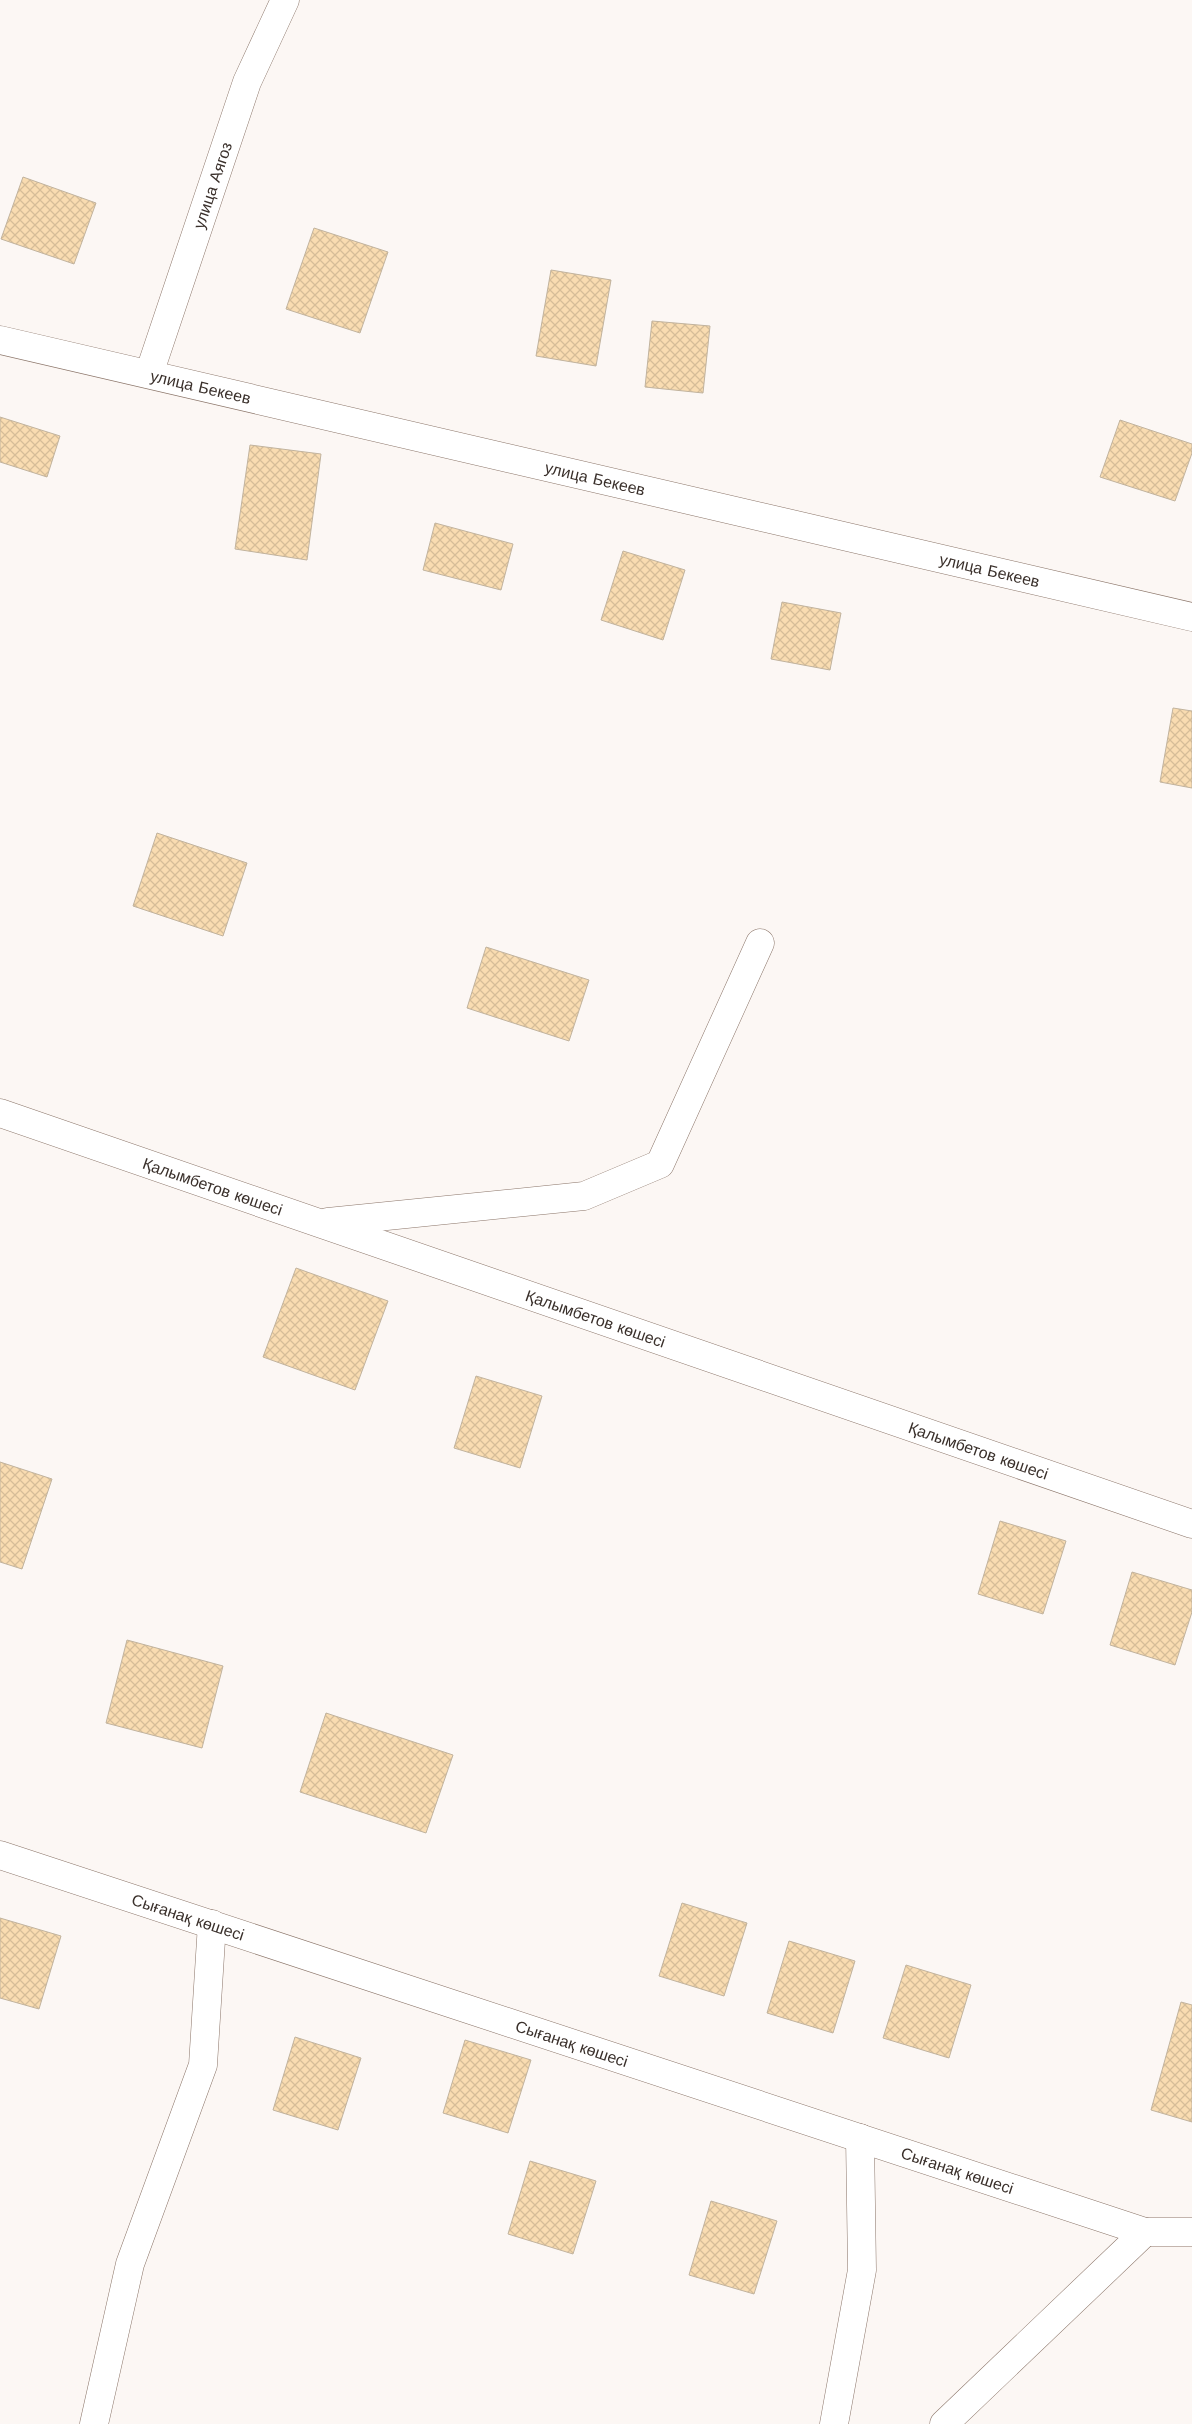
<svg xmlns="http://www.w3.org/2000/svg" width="1192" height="2424" viewBox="0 0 1192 2424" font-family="'Work Sans',sans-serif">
  <defs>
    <pattern id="building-cross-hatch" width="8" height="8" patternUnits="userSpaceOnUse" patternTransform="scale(1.25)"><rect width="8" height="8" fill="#f9dcb1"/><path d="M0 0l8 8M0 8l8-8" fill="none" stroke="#d6bd98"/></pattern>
  </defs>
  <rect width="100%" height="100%" fill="#fcf7f4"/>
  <path fill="url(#building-cross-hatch)" stroke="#c1b39e" d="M23,177L96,203L74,264L1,239Z
    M314,228L388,252L360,333L286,309Z
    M551,270L611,280L596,366L536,356Z
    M652,321L710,326L703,393L645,387Z
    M0,417L60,436L47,477L0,462Z
    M1120,420L1192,444V453L1175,501L1100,477Z
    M250,445L321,454L307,560L235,549Z
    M435,523L513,544L501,590L423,570Z
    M623,551L685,570L663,640L601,620Z
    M782,602L841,613L830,670L771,659Z
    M1173,708L1192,711V788L1160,782Z
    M157,833L247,863L223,936L133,906Z
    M486,947L589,980L569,1041L467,1008Z
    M296,1268L388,1301L355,1390L263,1357Z
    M476,1376L542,1396L520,1468L454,1448Z
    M0,1462L52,1479L22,1569L0,1562Z
    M1000,1521L1066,1541L1043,1614L978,1594Z
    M1132,1572L1192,1590V1612L1175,1665L1110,1645Z
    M127,1640L223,1666L202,1748L106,1723Z
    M326,1713L453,1755L426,1833L300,1792Z
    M682,1903L747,1923L724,1996L659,1976Z
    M0,1918L61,1936L39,2009L0,1998Z
    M789,1941L855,1961L833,2033L767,2013Z
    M906,1965L971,1985L949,2058L883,2038Z
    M1181,2002L1192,2005V2122L1151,2110Z
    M295,2037L361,2058L338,2130L273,2110Z
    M465,2040L531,2060L508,2133L443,2113Z
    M530,2161L596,2181L573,2254L508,2234Z
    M711,2201L777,2221L754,2294L689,2275Z"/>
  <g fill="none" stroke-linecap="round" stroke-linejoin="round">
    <defs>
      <g id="minor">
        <path id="s1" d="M0,340L1192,617"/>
        <path id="s2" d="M149,374L247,82L285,0"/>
        <path id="s3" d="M0,1113L1192,1524"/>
        <path d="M328,1222L584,1196L660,1164L760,943"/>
        <path id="s4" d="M0,1855L1145,2232H1192"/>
        <path d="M94,2424L130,2264L203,2065L212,1924"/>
        <path d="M834,2424L862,2270L860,2138"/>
        <path d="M944,2424L1145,2232"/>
      </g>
    </defs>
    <use href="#minor" stroke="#8b7569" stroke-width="29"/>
    <use href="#minor" stroke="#fff" stroke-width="28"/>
  </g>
  <g text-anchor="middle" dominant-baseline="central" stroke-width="4.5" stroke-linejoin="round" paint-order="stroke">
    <g font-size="16" fill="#3a302b" stroke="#fcf7f4">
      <text stroke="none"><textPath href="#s2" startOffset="199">улица Аягоз</textPath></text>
      <text stroke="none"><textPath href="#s1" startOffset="206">улица Бекеев</textPath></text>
      <text stroke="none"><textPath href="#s1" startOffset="611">улица Бекеев</textPath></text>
      <text stroke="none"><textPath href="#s1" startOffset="1016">улица Бекеев</textPath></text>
      <text stroke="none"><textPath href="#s3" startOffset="225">Қалымбетов көшесі</textPath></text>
      <text stroke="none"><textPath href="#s3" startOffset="630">Қалымбетов көшесі</textPath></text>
      <text stroke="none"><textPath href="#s3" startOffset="1035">Қалымбетов көшесі</textPath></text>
      <text stroke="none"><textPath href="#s4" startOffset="198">Сығанақ көшесі</textPath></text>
      <text stroke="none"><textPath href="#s4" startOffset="602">Сығанақ көшесі</textPath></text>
      <text stroke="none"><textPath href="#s4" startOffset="1008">Сығанақ көшесі</textPath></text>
    </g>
  </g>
</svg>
